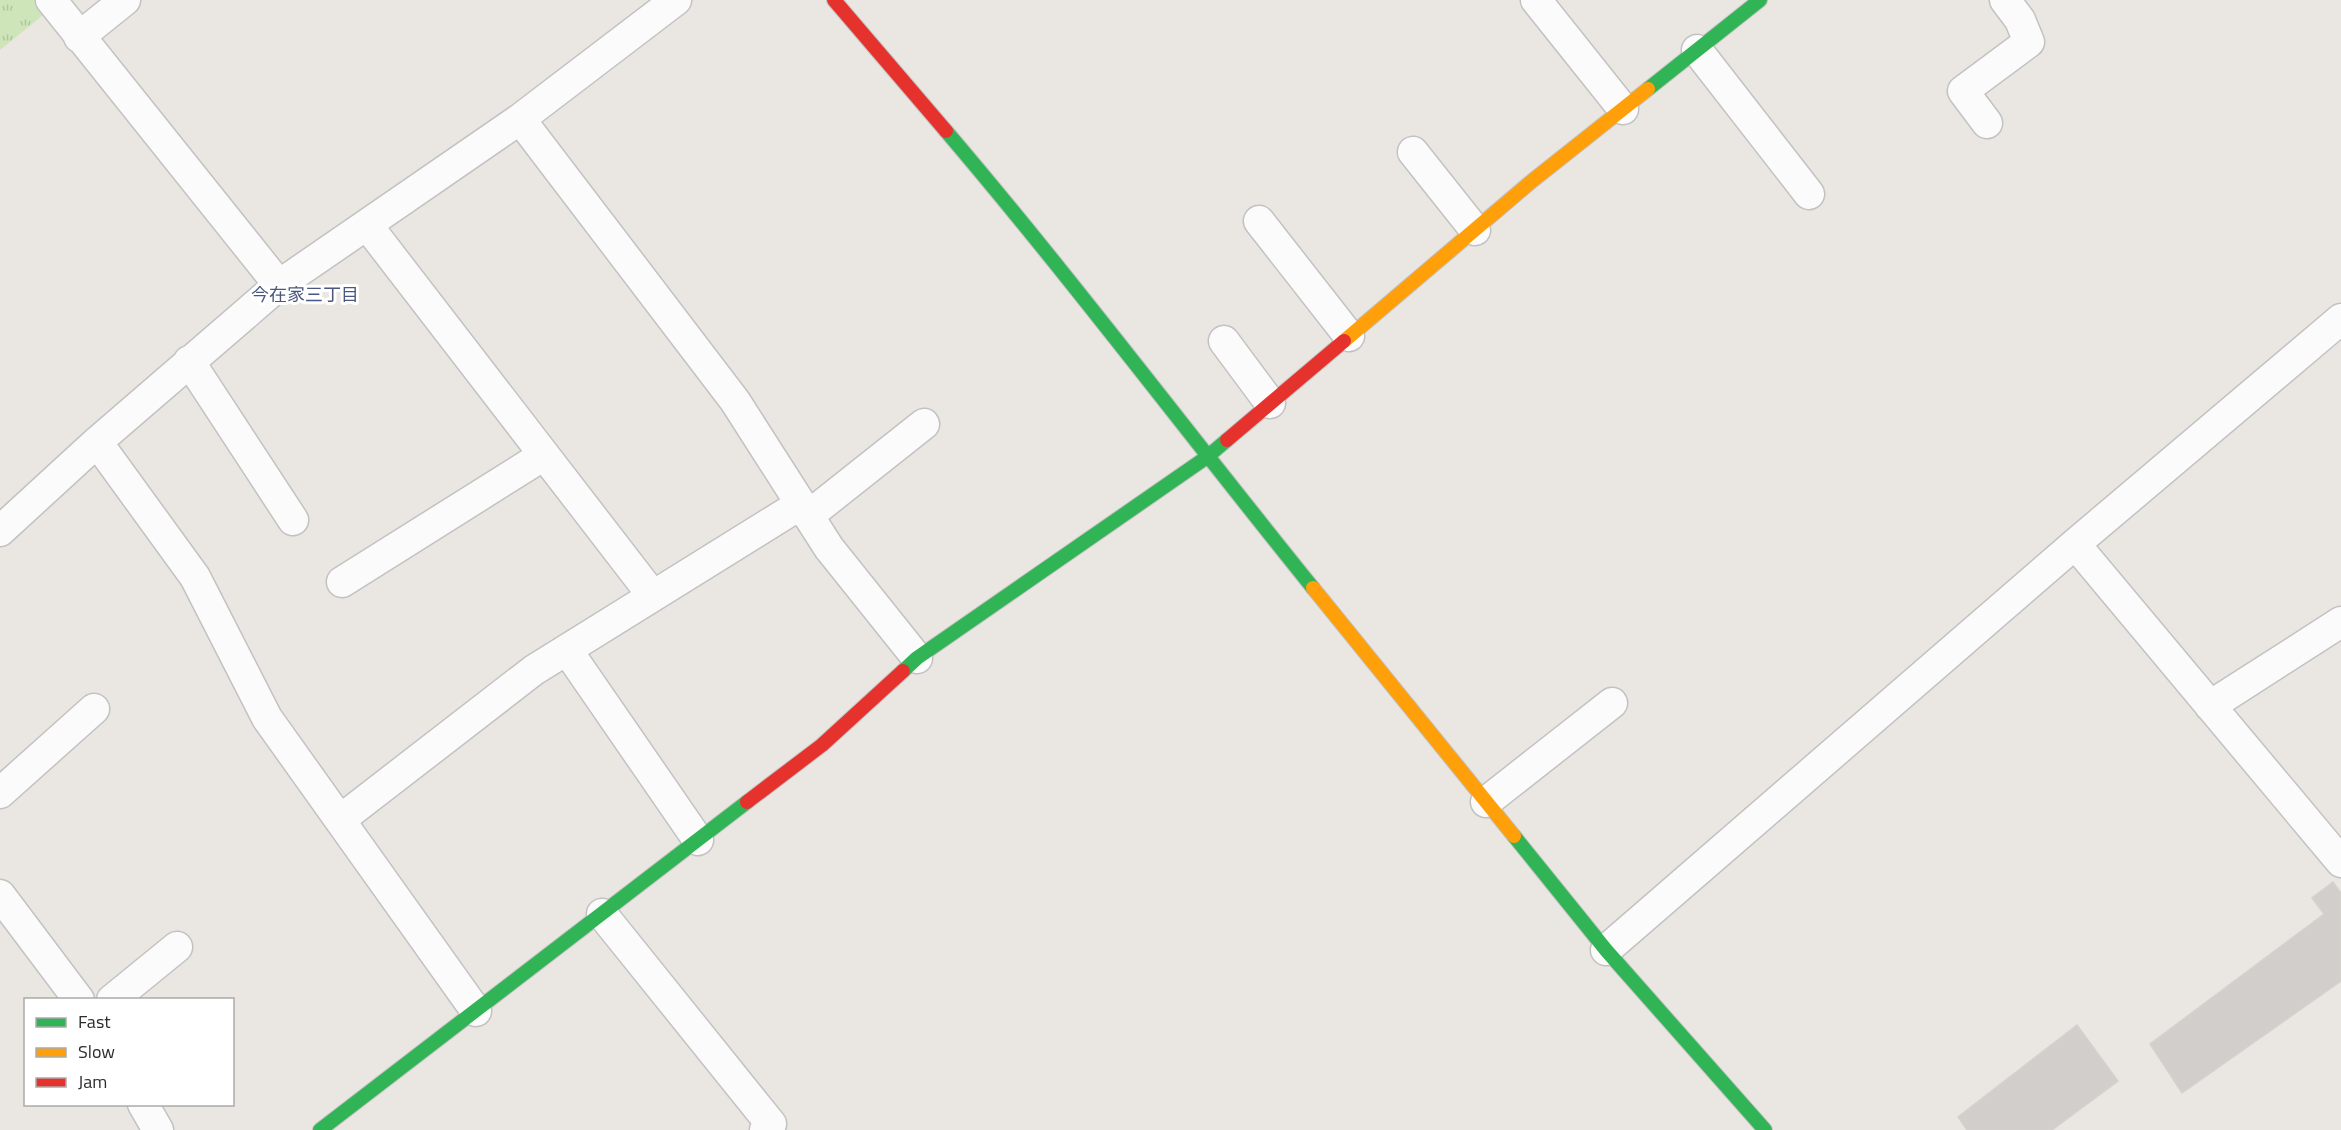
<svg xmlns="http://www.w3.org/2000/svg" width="2341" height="1130" viewBox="0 0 2341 1130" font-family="'Titillium Web','Noto Sans JP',sans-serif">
  <defs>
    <pattern id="grass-tufts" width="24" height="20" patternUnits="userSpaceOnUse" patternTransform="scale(1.5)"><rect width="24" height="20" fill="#cee5ba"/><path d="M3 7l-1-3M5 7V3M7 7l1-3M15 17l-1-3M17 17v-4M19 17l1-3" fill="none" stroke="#b1c5a0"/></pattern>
  </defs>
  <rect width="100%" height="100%" fill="#eae6e2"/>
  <path fill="url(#grass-tufts)" d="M0,0H40L48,11L0,50Z"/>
  <path fill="#d1cecb" stroke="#d5d2ce" stroke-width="1.5" d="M2333,882L2341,893V981L2182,1093L2150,1044L2324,914L2312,898Z
    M2077,1025L2118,1081L2052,1130H1967L1958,1117Z"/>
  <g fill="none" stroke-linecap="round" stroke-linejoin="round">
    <defs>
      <path id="street" d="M51,0L279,285
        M1536,0L1623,109
        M79,37L125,0
        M1697,50L1809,194
        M520,119L735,401L829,548L917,658
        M1987,123L1963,91L2029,42L2020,20L2005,0
        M1413,152L1475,230
        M1259,221L1349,336
        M367,225L653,596
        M1224,341L1270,403
        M189,361L293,520
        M97,442L195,577L267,718L476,1011
        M808,516L924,424
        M0,531L97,442L279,285L520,119L676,0
        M2075,544L2341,862
        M342,582L544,455
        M567,650L698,840
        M2210,706L2341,622
        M0,793L94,709
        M1486,802L1612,703
        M340,820L534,670L801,504
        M0,895L79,1000
        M602,914L771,1124L765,1130
        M1606,950L2075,544L2341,319
        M112,1000L177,947
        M143,1104L158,1130"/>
      <path id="fast" d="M1648,89L1760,0
        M946,131C1073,280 1190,436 1313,588
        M903,671L917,658L1207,457L1227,440
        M1514,836L1606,950L1765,1130
        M320,1130L747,802"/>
      <path id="slow" d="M1344,341L1532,181L1648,89
        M1313,588L1514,836"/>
      <path id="jam" d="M834,0L946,131
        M1227,440L1344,341
        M747,802L822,745L903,671"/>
    </defs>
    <use href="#street" stroke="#c3c2c3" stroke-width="33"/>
    <use href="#fast" stroke="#c3c2c3" stroke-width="16"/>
    <use href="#slow" stroke="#c3c2c3" stroke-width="16"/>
    <use href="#jam" stroke="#c3c2c3" stroke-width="16"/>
    <use href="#street" stroke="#fcfbfb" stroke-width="30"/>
    <use href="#fast" stroke="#30b455" stroke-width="14"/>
    <use href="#slow" stroke="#ff9f0a" stroke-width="14"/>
    <use href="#jam" stroke="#e5322d" stroke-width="14"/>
  </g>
  <g text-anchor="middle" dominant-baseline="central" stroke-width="6" stroke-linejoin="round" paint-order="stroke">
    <g font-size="18" fill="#4b577e" stroke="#fff">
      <text x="305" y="294">今在家三丁目</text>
    </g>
  </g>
  <rect x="24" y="998" width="210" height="108" fill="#ffffff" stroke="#ababab" stroke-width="1.5"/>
  <rect x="36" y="1018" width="30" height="9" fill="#30b455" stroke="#ababab" stroke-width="1.5"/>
  <text x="78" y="1028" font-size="18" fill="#2c2c2c">Fast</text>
  <rect x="36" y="1048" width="30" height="9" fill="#ff9f0a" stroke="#ababab" stroke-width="1.5"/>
  <text x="78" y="1058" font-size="18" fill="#2c2c2c">Slow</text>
  <rect x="36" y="1078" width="30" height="9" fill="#e5322d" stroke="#ababab" stroke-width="1.5"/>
  <text x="78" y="1088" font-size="18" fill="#2c2c2c">Jam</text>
</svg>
